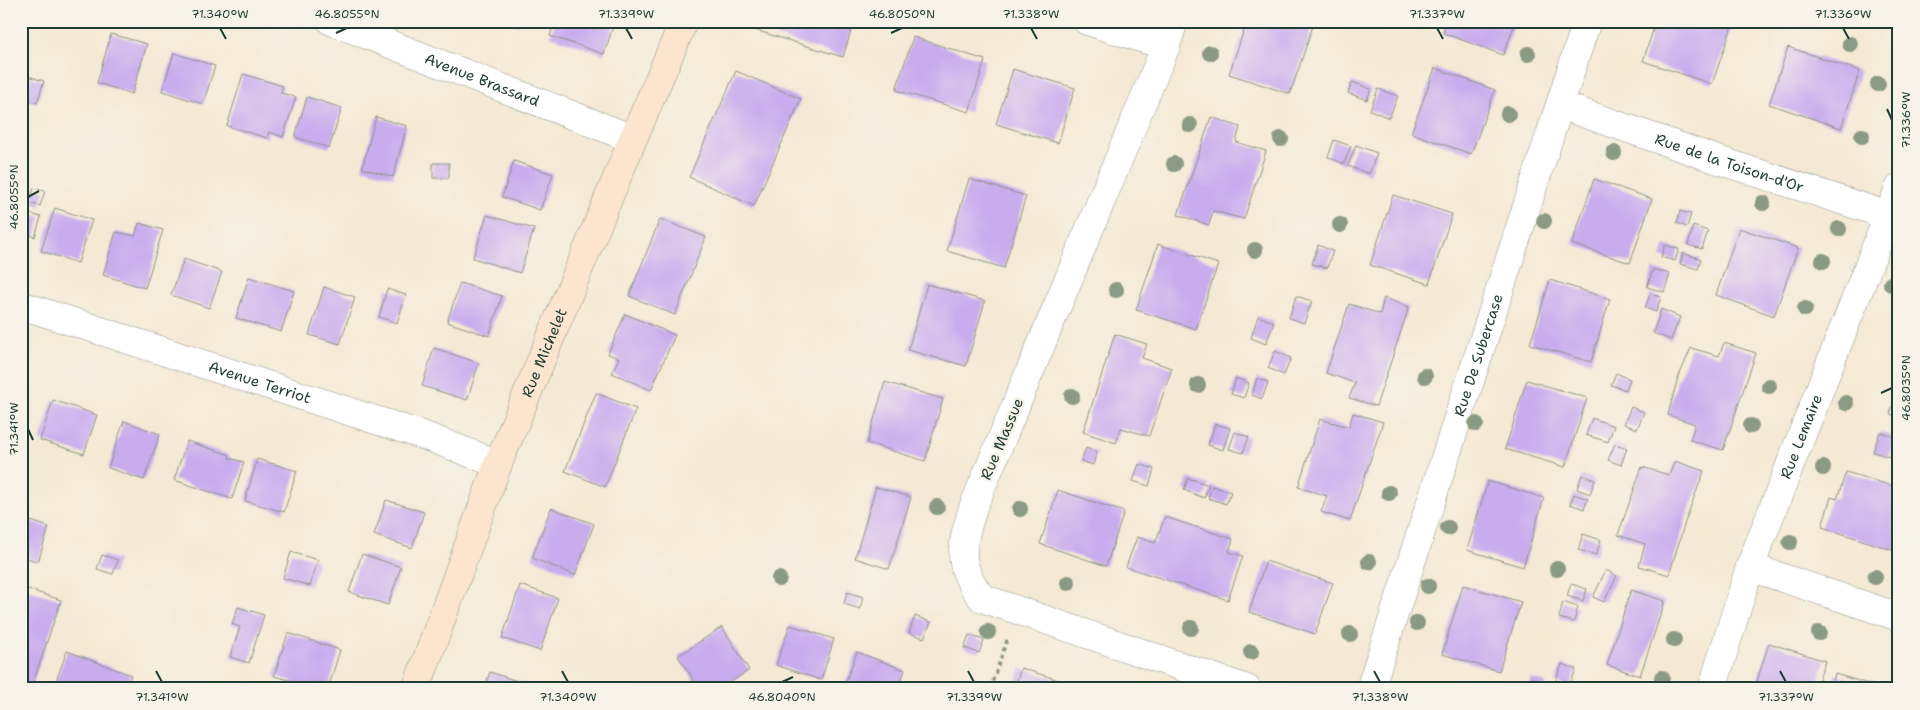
<svg xmlns="http://www.w3.org/2000/svg" width="1920" height="710" viewBox="0 0 1920 710" font-family="'Shantell Sans',sans-serif">
  <rect width="100%" height="100%" fill="#f7f3e8"/>
  <filter id="ink" filterUnits="userSpaceOnUse"><feTurbulence type="fractalNoise" baseFrequency=".02" numOctaves="2"/><feDisplacementMap in="SourceGraphic" scale="10" xChannelSelector="R" yChannelSelector="G"/><feConvolveMatrix kernelMatrix="1 2 1 2 8 2 1 2 1" color-interpolation-filters="sRGB"/></filter>
  <filter id="wash" filterUnits="userSpaceOnUse"><feTurbulence type="fractalNoise" baseFrequency=".0096" numOctaves="4" result="noise"/><feDisplacementMap in="SourceGraphic" scale="20" xChannelSelector="R" yChannelSelector="G"/><feGaussianBlur stdDeviation="1.12" result="paint"/><feColorMatrix in="noise" values="0 0 0 0 0 0 0 0 0 0 0 0 0 0 0 0 0 1.4 0 .05"/><feComposite in="paint" operator="in"/></filter>
  <g filter="url(#wash)">
    <rect width="100%" height="100%" fill="#f4e9d4"/>
    <g id="blocks">
      <path fill="#c9acee" d="M21,21H27L22,36H21Z
        M504,21H520L518,26Z
        M555,21H615L604,54L550,36Z
        M746,21H854L843,57L745,27Z
        M1247,21H1299L1313,26L1290,94L1229,74Z
        M1447,21H1516L1503,55L1443,33Z
        M1656,21H1717L1732,26L1712,84L1643,61Z
        M111,34L147,44L132,94L97,83Z
        M913,37L985,60L969,112L896,90Z
        M1788,47L1860,71L1841,128L1769,104Z
        M174,53L215,66L203,104L162,91Z
        M1435,68L1495,90L1471,154L1411,133Z
        M1013,69L1075,88L1058,143L996,124Z
        M736,71L801,99L754,206L689,177Z
        M21,74L44,81L37,103L21,98Z
        M243,74L283,86L281,93L296,97L283,137L269,132L267,138L227,126Z
        M1352,82L1371,89L1367,100L1348,93Z
        M1378,89L1398,96L1389,118L1370,110Z
        M307,97L342,108L329,148L295,137Z
        M376,117L407,126L393,177L362,168Z
        M1211,117L1240,127L1236,142L1266,151L1244,219L1213,211L1209,225L1178,215Z
        M1334,140L1351,146L1344,164L1328,157Z
        M1356,145L1377,153L1369,174L1348,166Z
        M514,161L553,174L540,210L502,197Z
        M433,163H449V178H433Z
        M969,179L1026,196L1004,268L947,251Z
        M1594,179L1652,199L1630,263L1572,244Z
        M34,188L45,191L40,206L29,203Z
        M1393,195L1452,214L1429,284L1370,265Z
        M55,208L92,220L78,263L41,251Z
        M1680,211L1691,214L1687,227L1677,223Z
        M24,212L41,217L35,237L21,232V219Z
        M487,215L534,229L520,273L473,258Z
        M660,219L706,237L675,315L629,296Z
        M139,223L163,230L145,288L103,275L116,232L135,236Z
        M1693,226L1708,231L1702,249L1688,245Z
        M1739,228L1798,248L1774,316L1716,295Z
        M1158,244L1218,264L1196,329L1136,310Z
        M1318,245L1333,251L1327,268L1312,264Z
        M1665,245L1679,249L1675,261L1661,257Z
        M1683,253L1701,259L1698,269L1680,264Z
        M184,259L222,272L209,308L171,295Z
        M1653,269L1670,274L1664,292L1647,287Z
        M249,277L294,291L281,332L236,318Z
        M1550,280L1610,299L1591,362L1530,344Z
        M460,283L502,296L489,336L447,322Z
        M927,284L985,301L966,366L908,350Z
        M324,287L355,297L340,344L309,335Z
        M387,289L406,295L397,323L379,317Z
        M1650,294L1661,297L1656,312L1645,308Z
        M1296,296L1312,301L1304,323L1289,318Z
        M1384,298L1409,307L1376,406L1349,398L1355,383L1326,373L1349,304L1380,314Z
        M1661,309L1680,317L1671,340L1653,333Z
        M625,314L675,335L651,390L612,373L619,358L608,354Z
        M1258,316L1274,322L1266,344L1251,338Z
        M1115,334L1147,344L1142,358L1172,368L1149,436L1121,428L1116,443L1083,432Z
        M1724,343L1756,353L1723,450L1690,440L1695,424L1668,415L1677,381L1691,348L1719,356Z
        M434,348L479,363L467,400L422,386Z
        M1275,351L1291,358L1284,375L1268,368Z
        M1616,373L1630,379L1626,390L1611,385Z
        M1236,378L1249,383L1244,398L1231,394Z
        M1257,378L1268,382L1262,399L1252,395Z
        M1527,380L1587,398L1565,467L1505,449Z
        M885,382L943,399L925,461L867,443Z
        M21,389L26,391L22,405H21Z
        M596,393L636,409L605,487L565,471Z
        M1895,398L1899,399V417L1890,414Z
        M53,400L97,415L84,454L40,440Z
        M1631,407L1644,412L1637,429L1624,424Z
        M1353,413L1383,422L1350,521L1321,512L1327,496L1298,487L1320,419L1349,427Z
        M1592,418L1614,426L1608,442L1586,435Z
        M124,421L160,434L144,480L108,468Z
        M1215,424L1230,428L1223,450L1208,445Z
        M1235,432L1249,437L1243,453L1229,449Z
        M1880,432L1895,437L1889,457L1873,452Z
        M187,441L230,455L229,458L244,462L232,499L174,480Z
        M1615,444L1627,448L1621,465L1608,460Z
        M1086,448L1097,452L1093,465L1081,461Z
        M257,459L297,471L284,512L245,501Z
        M1675,461L1704,471L1686,519L1669,575L1639,566L1645,544L1618,535L1642,467L1669,475Z
        M1139,464L1154,469L1149,486L1133,481Z
        M1846,472L1899,488V552L1822,527L1831,497L1837,499Z
        M1582,475L1595,480L1590,494L1577,489Z
        M1188,478L1209,485L1204,498L1184,490Z
        M1488,481L1544,498L1523,567L1467,550Z
        M1212,486L1231,492L1226,504L1208,498Z
        M876,487L911,497L889,569L855,558Z
        M1058,490L1124,512L1106,566L1040,544Z
        M1574,494L1588,499L1584,509L1570,504Z
        M386,500L424,512L412,548L374,535Z
        M551,508L594,524L575,575L532,558Z
        M1165,517L1233,539L1229,552L1243,556L1228,600L1126,567L1137,537L1155,543Z
        M22,518L49,527L38,562L21,556Z
        M1583,534L1601,540L1596,555L1578,550Z
        M291,552L318,560L310,586L283,578Z
        M362,554L401,567L388,605L349,592Z
        M102,555L118,560L113,574L97,569Z
        M1266,561L1333,583L1315,634L1249,612Z
        M1606,570L1617,576L1604,602L1593,597Z
        M1571,584L1587,589L1583,601L1567,596Z
        M520,585L558,598L540,651L502,638Z
        M1463,585L1521,602L1499,671L1442,654Z
        M21,587L61,600L32,686L21,682Z
        M1631,590L1665,601L1640,676L1607,665Z
        M847,592L863,597L860,609L844,604Z
        M1563,602L1578,607L1574,622L1559,618Z
        M238,607L264,615L249,663L230,657L240,627L232,624Z
        M915,616L931,622L924,638L909,633Z
        M790,625L834,639L821,680L776,665Z
        M722,627L749,670L720,689H699L678,656Z
        M288,633L340,650L328,689H289L292,681L274,676Z
        M969,635L984,640L979,653L964,648Z
        M1769,643L1825,661L1816,689H1762L1755,687Z
        M67,651L131,675L125,689H53Z
        M857,652L905,670L898,689H843Z
        M1562,664L1576,669L1569,687L1555,682Z
        M1021,668L1077,686L1076,689H1014Z
        M490,672L538,688V689H484Z
        M1835,674L1882,688V689H1831Z
        M1531,678L1546,683L1544,689H1528Z
        M1424,684L1437,688V689H1422Z"/>
    </g>
  </g>
  <g filter="url(#ink)">
    <use href="#blocks" fill-opacity="0" stroke="#8a9384" stroke-width="1"/>
    <g fill="none" stroke-linecap="round" stroke-linejoin="round">
      <defs>
        <g id="street">
          <path id="s1" d="M331,21L633,139"/>
          <path d="M1087,21L1166,46"/>
          <path d="M1174,21L1166,46L974,505C962,543 954,564 982,598L1247,689"/>
          <path id="s2" d="M1560,105L1718,160L1899,219"/>
          <path id="s3" d="M21,305L428,437L498,464"/>
          <path d="M1750,567L1899,617"/>
          <path id="s4" d="M1370,689L1587,21"/>
          <path id="s5" d="M1712,689L1750,567L1899,188"/>
        </g>
        <g id="secondary">
          <path id="s6" d="M416,689L498,464L633,139L684,21"/>
        </g>
      </defs>
      <use href="#street" stroke="#8a9384" stroke-width="29"/>
      <use href="#secondary" stroke="#8a9384" stroke-width="29"/>
      <path stroke="#8a9384" stroke-width="3" stroke-dasharray="4 4" stroke-linecap="butt" d="M990,689L1008,637"/>
      <use href="#street" stroke="#fff" stroke-width="28"/>
      <use href="#secondary" stroke="#fce5cf" stroke-width="28"/>
    </g>
    <g fill="#8b9a84">
      <circle cx="1850" cy="44" r="8"/>
      <circle cx="1210" cy="53" r="8"/>
      <circle cx="1528" cy="54" r="8"/>
      <circle cx="1878" cy="84" r="8"/>
      <circle cx="1508" cy="114" r="8"/>
      <circle cx="1190" cy="125" r="8"/>
      <circle cx="1862" cy="136" r="8"/>
      <circle cx="1281" cy="139" r="8"/>
      <circle cx="1614" cy="153" r="8"/>
      <circle cx="1174" cy="164" r="8"/>
      <circle cx="1763" cy="203" r="8"/>
      <circle cx="1544" cy="221" r="8"/>
      <circle cx="1340" cy="225" r="8"/>
      <circle cx="1839" cy="229" r="8"/>
      <circle cx="1255" cy="250" r="8"/>
      <circle cx="1823" cy="261" r="8"/>
      <circle cx="1891" cy="284" r="8"/>
      <circle cx="1116" cy="290" r="8"/>
      <circle cx="1805" cy="309" r="8"/>
      <circle cx="1425" cy="376" r="8"/>
      <circle cx="1198" cy="385" r="8"/>
      <circle cx="1769" cy="386" r="8"/>
      <circle cx="1072" cy="396" r="8"/>
      <circle cx="1846" cy="403" r="8"/>
      <circle cx="1476" cy="424" r="8"/>
      <circle cx="1751" cy="426" r="8"/>
      <circle cx="1823" cy="468" r="8"/>
      <circle cx="1389" cy="493" r="8"/>
      <circle cx="937" cy="507" r="8"/>
      <circle cx="1020" cy="509" r="8"/>
      <circle cx="1448" cy="528" r="8"/>
      <circle cx="1790" cy="542" r="8"/>
      <circle cx="1369" cy="562" r="8"/>
      <circle cx="1557" cy="569" r="8"/>
      <circle cx="1875" cy="577" r="8"/>
      <circle cx="779" cy="579" r="8"/>
      <circle cx="1068" cy="583" r="8"/>
      <circle cx="1428" cy="586" r="8"/>
      <circle cx="1417" cy="623" r="8"/>
      <circle cx="1191" cy="628" r="8"/>
      <circle cx="988" cy="632" r="8"/>
      <circle cx="1819" cy="633" r="8"/>
      <circle cx="1350" cy="634" r="8"/>
      <circle cx="1674" cy="640" r="8"/>
      <circle cx="1251" cy="652" r="8"/>
      <circle cx="1662" cy="678" r="8"/>
    </g>
  </g>
  <path fill="none" stroke="#1f3d34" stroke-width="2" d="M220,28L226,39M626,28L632,39M1031,28L1037,39M1437,28L1443,39M1843,28L1849,39M336,33L347,28M891,33L902,28M1887,109L1892,120M28,197L39,191M1881,393L1892,388M28,429L33,440M156,671L162,682M562,671L568,682M968,671L974,682M1374,671L1380,682M1780,671L1786,682M782,682L793,677"/>
  <g text-anchor="middle" dominant-baseline="central" stroke-width="5" stroke-linejoin="round" paint-order="stroke">
    <g font-size="15" fill="#1f3d34" stroke="#f7f3e8">
      <text stroke="none"><textPath href="#s1" startOffset="162">Avenue Brassard</textPath></text>
      <text stroke="none"><textPath href="#s2" startOffset="179">Rue de la Toison-d'Or</textPath></text>
      <text stroke="none"><textPath href="#s6" startOffset="360">Rue Michelet</textPath></text>
      <text stroke="none"><textPath href="#s4" startOffset="351">Rue De Subercase</textPath></text>
      <text stroke="none"><textPath href="#s3" startOffset="251">Avenue Terriot</textPath></text>
      <text stroke="none"><textPath href="#s5" startOffset="268">Rue Lemaire</textPath></text>
      <text transform="translate(1002 439) rotate(-67)">Rue Massue</text>
    </g>
  </g>
  <rect width="1920" height="710" fill="none" stroke="#f7f3e8" stroke-width="55"/>
  <rect x="28" y="28" width="1864" height="654" fill="none" stroke="#1f3d34" stroke-width="2"/>
  <g font-size="12" text-anchor="middle" fill="#1f3d34">
    <text x="220" y="18">71.340°W</text>
    <text x="347" y="18">46.8055°N</text>
    <text x="626" y="18">71.339°W</text>
    <text x="902" y="18">46.8050°N</text>
    <text x="1031" y="18">71.338°W</text>
    <text x="1437" y="18">71.337°W</text>
    <text x="1843" y="18">71.336°W</text>
    <text transform="translate(1906 120) rotate(-90)" y="4">71.336°W</text>
    <text transform="translate(14 197) rotate(-90)" y="4">46.8055°N</text>
    <text transform="translate(1906 388) rotate(-90)" y="4">46.8035°N</text>
    <text transform="translate(14 429) rotate(-90)" y="4">71.341°W</text>
    <text x="162" y="701">71.341°W</text>
    <text x="568" y="701">71.340°W</text>
    <text x="782" y="701">46.8040°N</text>
    <text x="974" y="701">71.339°W</text>
    <text x="1380" y="701">71.338°W</text>
    <text x="1786" y="701">71.337°W</text>
  </g>
</svg>
